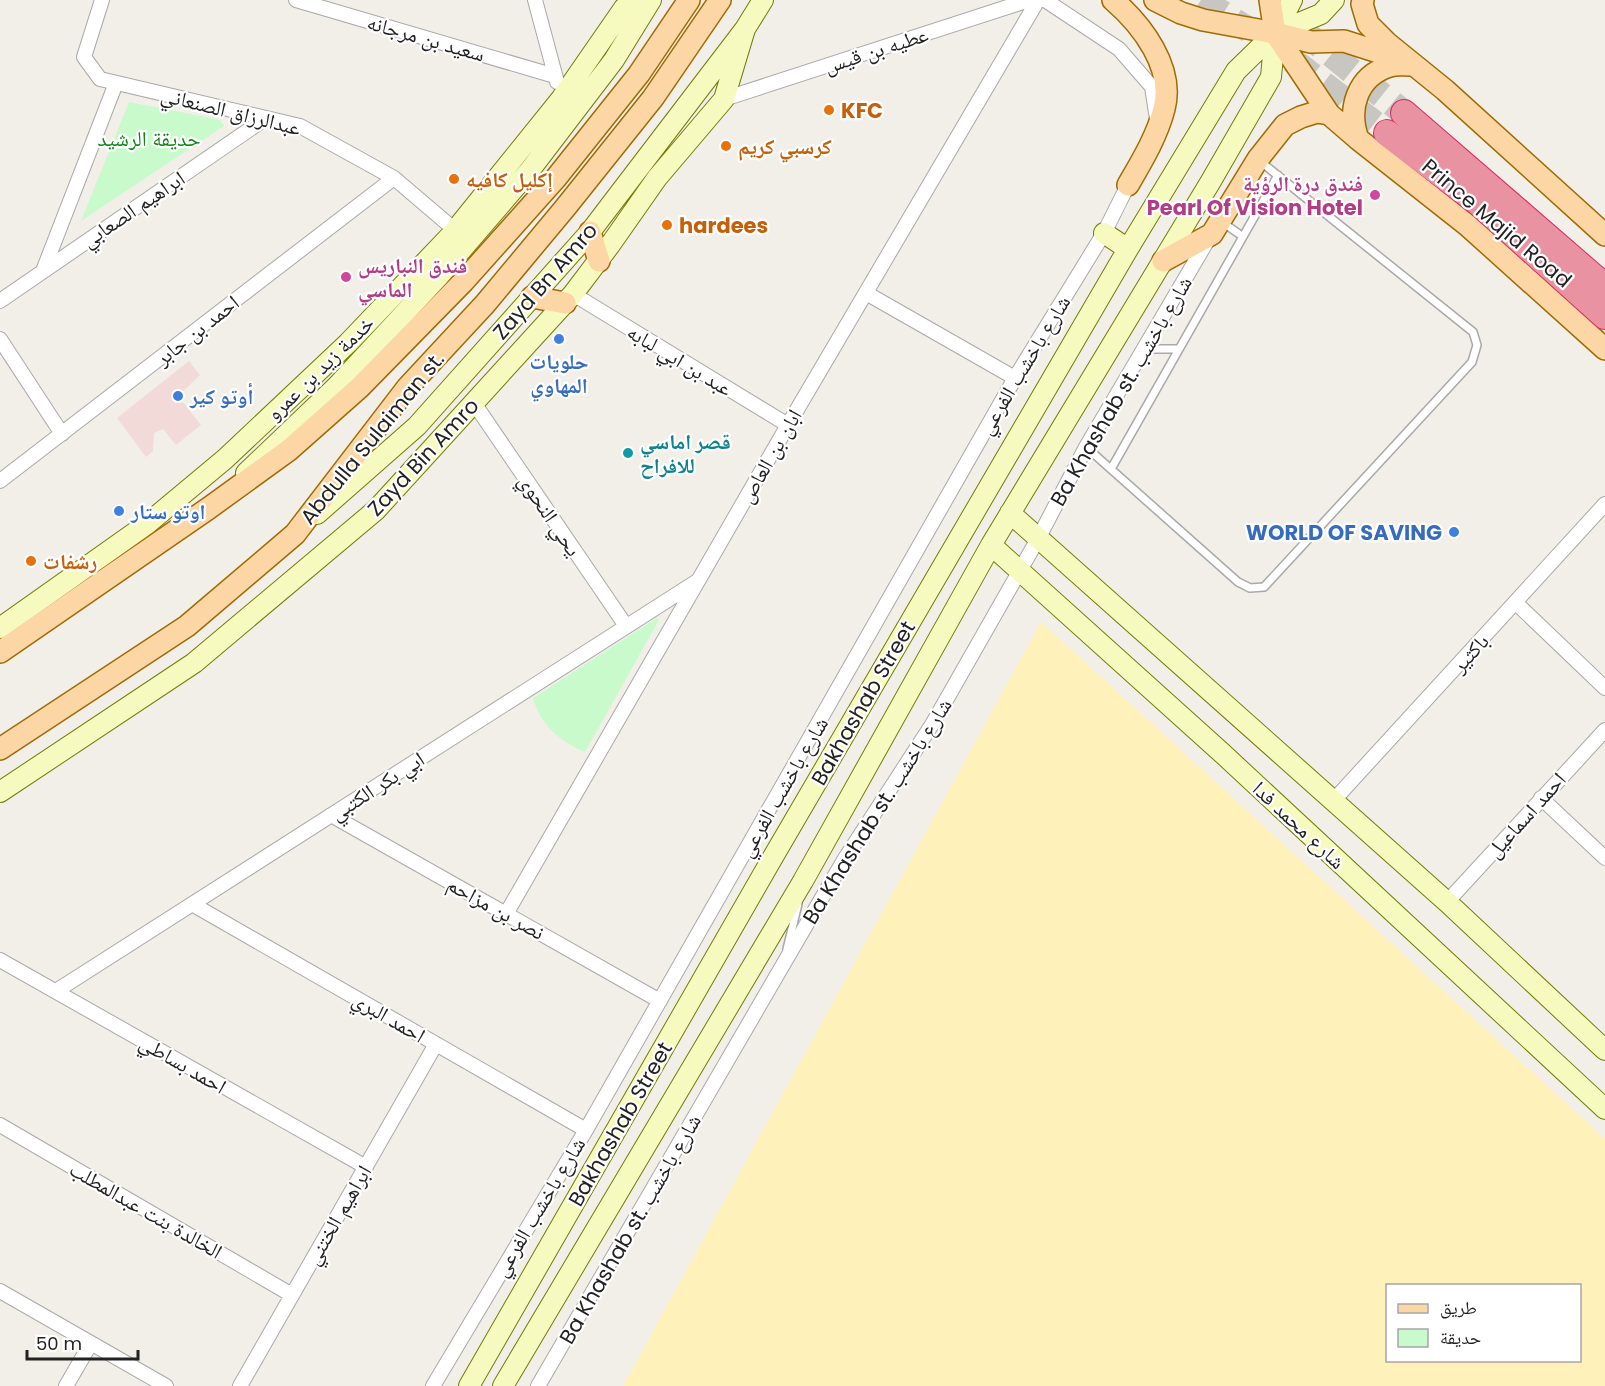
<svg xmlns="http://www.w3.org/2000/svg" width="1605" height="1386" viewBox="0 0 1605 1386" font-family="Poppins,'Noto Naskh Arabic',sans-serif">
  <rect width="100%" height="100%" fill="#f2efe9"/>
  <path fill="#f2dad9" d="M189,361L200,375L178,396L201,425L176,445L163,429L154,433L153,451L146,457L117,418Z"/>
  <path fill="#fff1ba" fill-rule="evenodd" d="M1041,622L1605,1139V1386H623ZM1388,1286H1580V1360H1388Z"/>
  <path fill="#c8facc" d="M129,102L216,119L220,120L224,126L81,221Z
    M657,618L659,620L585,752C560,741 540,725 533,698Z"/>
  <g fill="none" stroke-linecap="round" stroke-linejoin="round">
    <path stroke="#c8c6c1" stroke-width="26" stroke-dasharray="26 13" stroke-linecap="butt" d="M1201,0L1249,30
      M1301,30L1404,113
      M1292,60L1387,133"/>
    <defs>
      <path id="lane" d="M1222,222L1242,236
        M1144,349H1179
        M1086,447L1238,582L1250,588L1264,587L1472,362L1477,345L1473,332L1261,162
        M1111,469L1278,175
        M787,949L798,904"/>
      <path id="street" d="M102,0L84,57L100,79L300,126L394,178L455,230
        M296,0L555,76
        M535,0L557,82
        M1045,0L1119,49L1152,87L1157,119
        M724,99L1029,0
        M43,271L116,83
        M866,293L1015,378
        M573,294L788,425
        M0,301L266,118
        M0,339L62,434
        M474,403L626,626
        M0,481L394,178
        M1516,603L1605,688
        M1541,798L1605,858
        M1334,800L1605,504
        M331,815L660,1001
        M1447,902L1605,730
        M192,904L586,1130
        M506,914L788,425L1038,0
        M0,960L366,1167
        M56,991L696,582
        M0,1125L292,1295
        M0,1291L166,1386
        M66,1386L91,1343
        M240,1386L436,1044
        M433,1386L586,1130L1015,378L1104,233L1128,185
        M538,1386L844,860L933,723L1039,537L1086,447L1209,238"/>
      <path id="secondary" d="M1104,233L1128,249
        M246,473L336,387L439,276L530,170L614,60L651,0
        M1010,513L1447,902L1605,1050
        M317,514L417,426L590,232L745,29L763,0
        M991,545L1222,753L1605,1109
        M0,628L147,524L225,459L348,343L453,233L561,99L624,8L634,0
        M0,792L194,663L376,510L573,294L610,245L657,178L724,99L745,29
        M469,1386L773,857L1128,249L1236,71L1275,33L1292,0
        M503,1386L803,881L991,545L1211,181L1271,77L1275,33L1321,14L1334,0"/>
      <path id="primary" d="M1113,0C1142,25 1175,68 1164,109C1157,136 1142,161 1128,185
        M1155,0L1181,13L1203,20L1275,33L1311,42L1344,41L1400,59
        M1270,0L1275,33L1329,114
        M1363,0L1362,4L1368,24L1387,43L1445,90L1605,235
        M1358,139C1347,109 1357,76 1390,66C1396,64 1403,65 1409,65
        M590,232L599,261
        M1163,261L1212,234L1258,159L1285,125L1301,117L1317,112L1329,114L1358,139L1467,225L1605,349
        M532,297L565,303
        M0,652L209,508L289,450L359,388L463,282L556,178L639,74L689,0
        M0,749L187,626L295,534L407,388L485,304L565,208L653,98L720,0"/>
      <path id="highway" d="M1404,113L1605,287
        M1387,133L1478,202L1605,316"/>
    </defs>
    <use href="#lane" stroke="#a9a9a9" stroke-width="10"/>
    <use href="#street" stroke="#a9a9a9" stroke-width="16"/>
    <use href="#secondary" stroke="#707d05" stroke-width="22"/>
    <use href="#primary" stroke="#a06b00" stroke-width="24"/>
    <use href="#highway" stroke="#dc2a67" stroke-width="28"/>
    <use href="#lane" stroke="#fff" stroke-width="7"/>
    <use href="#street" stroke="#fff" stroke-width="14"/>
    <use href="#secondary" stroke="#f7fabf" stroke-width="20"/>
    <use href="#primary" stroke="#fcd6a4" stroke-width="21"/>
    <use href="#highway" stroke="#e892a2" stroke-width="26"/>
  </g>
  <g fill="#e8710a" stroke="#fff" stroke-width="2">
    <circle cx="829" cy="110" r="6"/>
    <circle cx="726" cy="146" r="6"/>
    <circle cx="454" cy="179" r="6"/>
    <circle cx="667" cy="225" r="6"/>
    <circle cx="31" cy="561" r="6"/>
  </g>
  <g fill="#d1479c" stroke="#fff" stroke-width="2">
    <circle cx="1375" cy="195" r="6"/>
    <circle cx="346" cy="277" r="6"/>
  </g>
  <g fill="#3f7fe0" stroke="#fff" stroke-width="2">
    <circle cx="559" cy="339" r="6"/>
    <circle cx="178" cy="396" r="6"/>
    <circle cx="119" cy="511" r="6"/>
    <circle cx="1454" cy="532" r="6"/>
  </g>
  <circle fill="#0f9aa8" stroke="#fff" stroke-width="2" cx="628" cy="453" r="6"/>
  <g text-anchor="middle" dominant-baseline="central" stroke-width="4.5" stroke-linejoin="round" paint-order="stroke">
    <g font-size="21" fill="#222" stroke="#fff">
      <text transform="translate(426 38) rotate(16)">سعيد بن مرجانه</text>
      <text transform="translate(876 50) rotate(-18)">عطيه بن قيس</text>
      <text transform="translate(231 111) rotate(14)">عبدالرزاق الصنعاني</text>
      <text transform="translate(133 209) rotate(-34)">ابراهيم الصعابي</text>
      <text transform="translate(1497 223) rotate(40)">Prince Majid Road</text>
      <text transform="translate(545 281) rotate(-49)">Zayd Bn Amro</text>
      <text transform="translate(197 330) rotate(-38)">احمد بن جابر</text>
      <text transform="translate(680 360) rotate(31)">عبد بن ابي لبابه</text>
      <text transform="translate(1024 365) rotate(-59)">شارع باخشب الفرعي</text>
      <text transform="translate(320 368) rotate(-44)">خدمة زيد بن عمرو</text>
      <text transform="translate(1121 391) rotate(-60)">Ba Khashab st. شارع باخشب</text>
      <text transform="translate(372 438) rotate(-51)">Abdulla Sulaiman st.</text>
      <text transform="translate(770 456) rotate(-60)">ابان بن العاص</text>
      <text transform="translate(423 457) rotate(-47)">Zayd Bin Amro</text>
      <text transform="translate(550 515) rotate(56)">يحي النحوي</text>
      <text transform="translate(1470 653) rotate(-47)">باكثير</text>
      <text transform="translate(863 703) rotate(-60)">Bakhashab Street</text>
      <text transform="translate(377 786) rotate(-33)">ابي بكر الكتبي</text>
      <text transform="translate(783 787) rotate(-60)">شارع باخشب الفرعي</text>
      <text transform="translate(877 811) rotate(-58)">Ba Khashab st. شارع باخشب</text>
      <text transform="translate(1526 815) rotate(-48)">احمد اسماعيل</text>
      <text transform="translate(1299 825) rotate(43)">شارع محمد فدا</text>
      <text transform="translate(496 908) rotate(29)">نصر بن مزاحم</text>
      <text transform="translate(389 1017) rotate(30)">احمد البري</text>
      <text transform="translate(183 1064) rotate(30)">احمد بساطي</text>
      <text transform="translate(620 1124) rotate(-60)">Bakhashab Street</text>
      <text transform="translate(539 1207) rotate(-59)">شارع باخشب الفرعي</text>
      <text transform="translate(146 1210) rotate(30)">الخالدة بنت عبدالمطلب</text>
      <text transform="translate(338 1215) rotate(-60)">ابراهيم الختني</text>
      <text transform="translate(630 1229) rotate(-60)">Ba Khashab st. شارع باخشب</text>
    </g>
    <g font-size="21" font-weight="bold" fill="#c56008" stroke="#fff" text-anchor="start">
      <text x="841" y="110">KFC</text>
      <text x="738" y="146">كرسبي كريم</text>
      <text x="466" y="179">إكليل كافيه</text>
      <text x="679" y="225">hardees</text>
      <text x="43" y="561">رشفات</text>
    </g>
    <g font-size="21" fill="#0c8416" stroke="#fff">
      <text x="149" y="138">حديقة الرشيد</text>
    </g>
    <g font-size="21" font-weight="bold" fill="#b23c85" stroke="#fff" text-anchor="end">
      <text x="1363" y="183">فندق درة الرؤية<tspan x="1363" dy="24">Pearl Of Vision Hotel</tspan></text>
      <text x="358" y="265" text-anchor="start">فندق النباريس<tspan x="358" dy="24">الماسي</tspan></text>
    </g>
    <g font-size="21" font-weight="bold" fill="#366cbe" stroke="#fff" text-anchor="start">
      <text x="559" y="361" text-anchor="middle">حلويات<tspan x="559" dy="24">المهاوي</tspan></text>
      <text x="190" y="396">أوتو كير</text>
      <text x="131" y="511">اوتو ستار</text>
      <text x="1442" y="532" text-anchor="end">WORLD OF SAVING</text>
    </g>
    <g font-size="21" font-weight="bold" fill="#0d838f" stroke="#fff" text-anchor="start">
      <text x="640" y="441">قصر اماسي<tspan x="640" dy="24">للافراح</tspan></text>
    </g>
  </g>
  <rect x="1386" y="1284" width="195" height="78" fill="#ffffff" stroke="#a7a7a7" stroke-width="1.5"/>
  <rect x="1398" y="1304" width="30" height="9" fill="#fcd6a4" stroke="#a7a7a7" stroke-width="1.5"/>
  <text x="1440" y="1314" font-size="18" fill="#222222">طريق</text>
  <rect x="1398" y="1329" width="30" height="18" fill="#c8facc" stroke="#a7a7a7" stroke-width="1.5"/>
  <text x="1440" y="1344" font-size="18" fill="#222222">حديقة</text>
  <path d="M27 1350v9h111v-9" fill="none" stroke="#222222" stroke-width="3"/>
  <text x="36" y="1350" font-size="18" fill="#222222" stroke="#ffffff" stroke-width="4.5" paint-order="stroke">50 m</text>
</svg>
